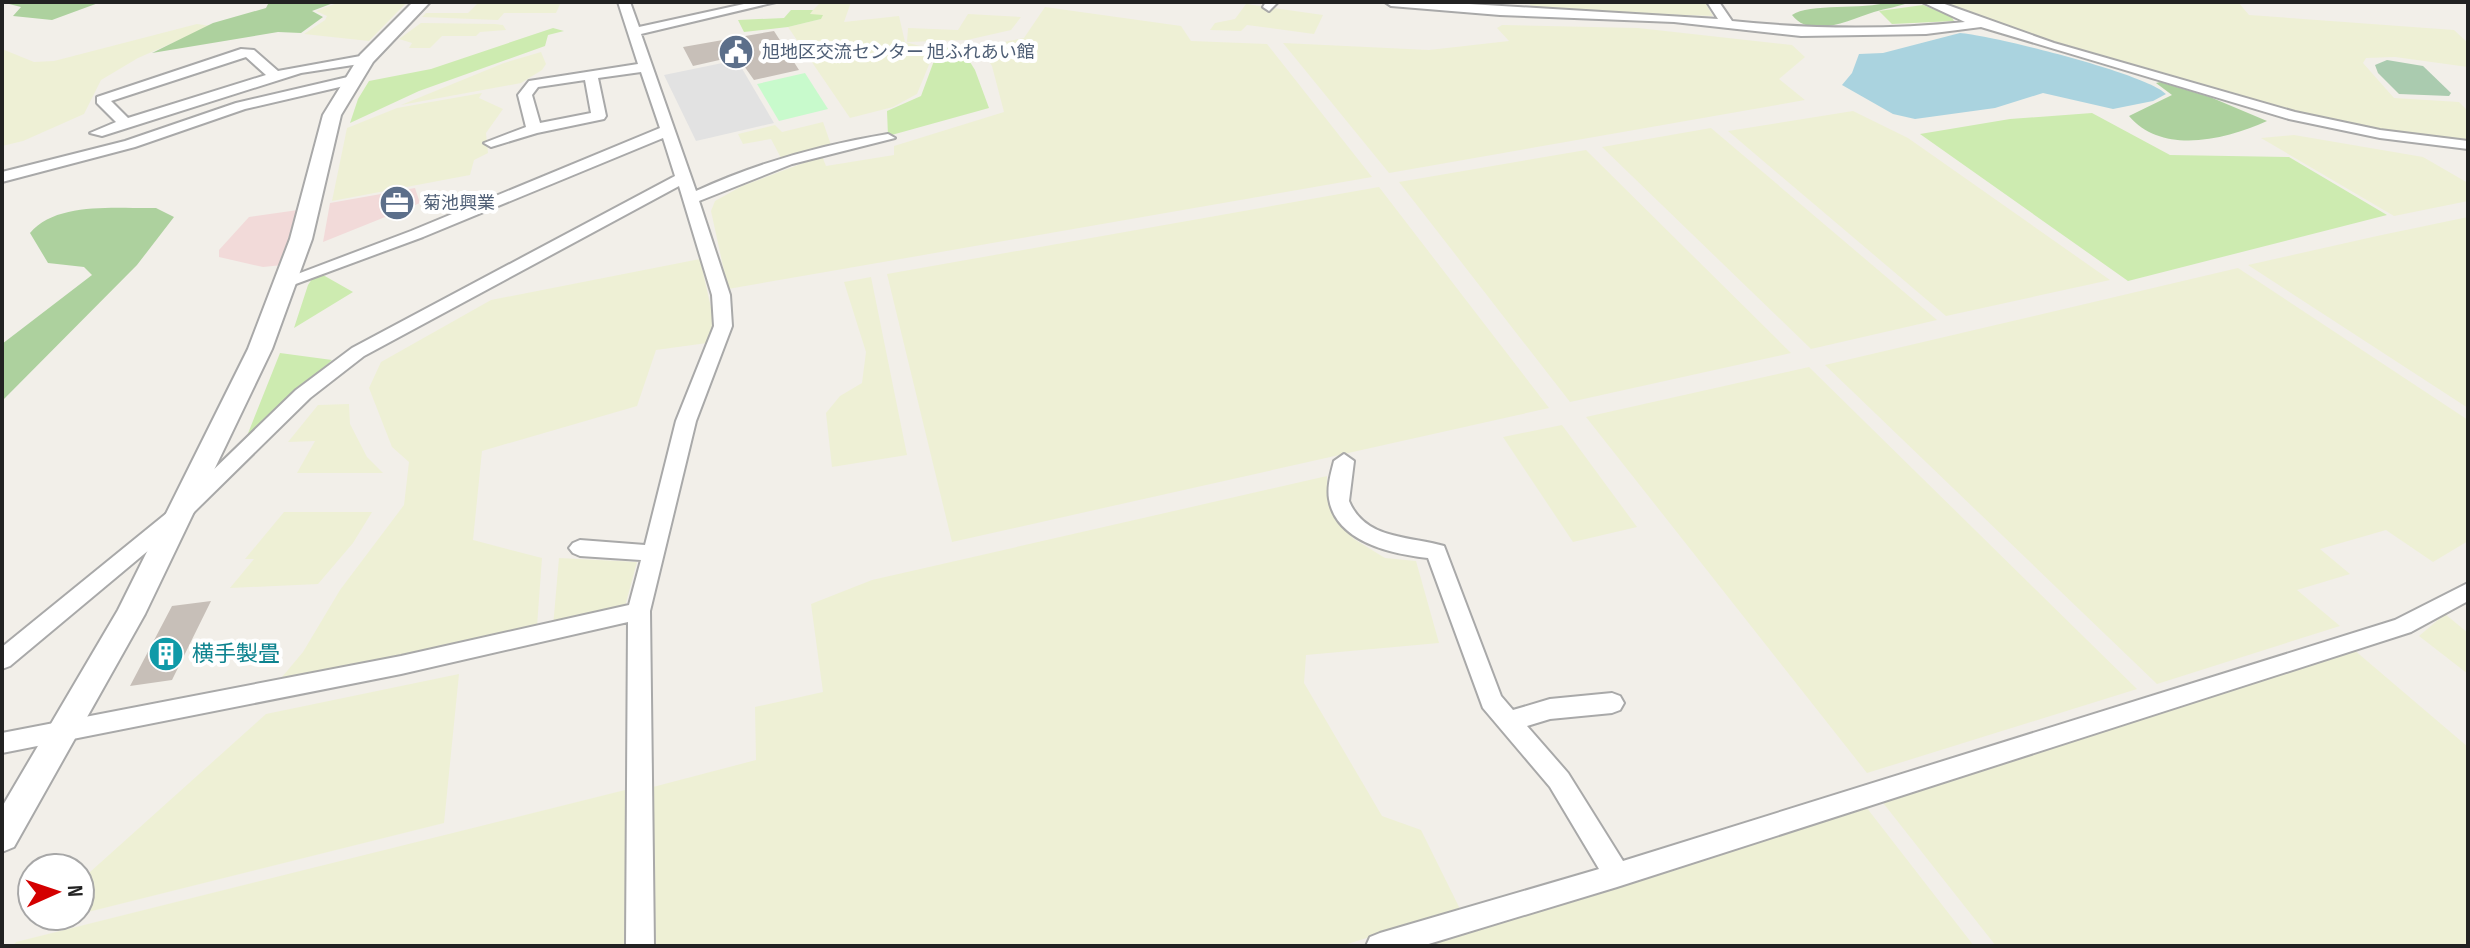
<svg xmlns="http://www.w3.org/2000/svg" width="2470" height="948" viewBox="0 0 2470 948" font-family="'Sofia Sans Condensed','Noto Sans JP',sans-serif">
  <rect width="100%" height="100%" fill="#f2efe9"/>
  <path fill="#f2dad9" d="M415,188L420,203L323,242L330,203Z
    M298,210L282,265L263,267L219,257V250L249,217Z"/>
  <path fill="#eef0d5" d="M340,2H407L369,41L304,34L325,20L327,16L316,11Z
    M479,2H561L556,13H504L498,20L422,17L426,13H468Z
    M821,2H851L844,22L899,16L905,42L935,50L917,94L893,107L850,118L788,27L821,19L809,14Z
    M1529,2H1705L1713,16L1532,10Z
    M1938,2H2238L2249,15L2454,30L2468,43V67L2395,57L2366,58L2363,63L2394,98L2459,102L2468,111V140L2393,135L2287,113L2016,32Z
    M1246,4L1323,15L1314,34L1247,25L1241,31L1210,30L1215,23L1235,19Z
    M1045,7L1181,26L1191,41L1267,44L1372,177L728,289L711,211L715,201L742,186L822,156L826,166L894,155V146L1004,112L992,66L979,47L1024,38Z
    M968,14L1021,17L1011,30L967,40L907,42L908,28L958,30Z
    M421,23L495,24L503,25L506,30L480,32L476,36H442L430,48H409L412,43L399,39Z
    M197,24L211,26L138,58L101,80L84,114L23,141L2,146V49L34,62L54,61Z
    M1502,25L1638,28L1792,45L1805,57L1779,79L1805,100L1389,173L1283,43L1429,50L1509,41L1497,28Z
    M541,52L546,64L542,70L521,83L401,105L504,63Z
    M482,93L479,98L503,109L486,133L488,153L474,160L470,175L332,201L347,128L397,108Z
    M1853,111L1908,138L2110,280L1946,316L1728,131Z
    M823,122L831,145L781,158L771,139L743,144L738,134L775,125L782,132Z
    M1711,128L1937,320L1811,349L1602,147Z
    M2294,135L2423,157L2468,183V201L2394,216L2261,138Z
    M1586,150L1791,353L1570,402L1399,182Z
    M1379,187L1549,408L952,542L887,274Z
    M2468,217V408L2248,265L2377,236Z
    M700,259L714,321L707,343L656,350L637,406L482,451L473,540L542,558L537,626L292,681L282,677L303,652L340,590L404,505L409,462L392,447L369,388L381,362L491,300Z
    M2238,268L2468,420V541L2433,562L2386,530L2320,549L2350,574L2297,590L2340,626L2157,684L1825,365Z
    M871,277L907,455L832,467L826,413L840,396L862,383L866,352L844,282Z
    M1809,367L2137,689L1867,773L1586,417Z
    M349,404L350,424L367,457L383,473H297L315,441L288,442L318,405Z
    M1562,425L1637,527L1573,542L1503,437Z
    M1327,476L1328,499L1334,515L1354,539L1385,558L1416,561L1439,643L1306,655L1304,683L1382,816L1421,830L1460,909L1341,946H655L653,787L756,760L755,707L823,692L811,604L872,580Z
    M284,512H372L353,543L318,584L230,588L254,559H245Z
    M559,558L637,562L624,610L553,627Z
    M2445,614L2468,633V674L2419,636Z
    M2353,649L2468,747V946H1996L1880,799Z
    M459,674L444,823L80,914V881L266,714Z
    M625,790V946H13L16,942Z
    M1863,803L1974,946H1419Z"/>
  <path fill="#cdebb0" d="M1923,5L1951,16L1954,21L1892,24L1879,11Z
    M791,10H813L810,14L823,15L821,19L788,27L744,32L738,20L784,18Z
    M553,28L564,31L548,35L545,46L419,91L350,123L358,99L369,81L431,69Z
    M960,46L975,70L989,108L888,136L887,111L921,96L938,50Z
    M2092,113L2170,155L2289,157L2387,215L2128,281L1920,134L2010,119Z
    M323,275L353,292L294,328L308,285L312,279Z
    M280,353L332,360L245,441Z"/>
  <path fill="#add19e" d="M101,2L52,20L13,16L21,7L5,3Z
    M269,2H336L312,11L323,17L301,33L278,32L152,53L213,23L266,8Z
    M1890,2H1910C1899,7 1886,8 1874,12C1851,19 1811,40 1792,15C1809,3 1863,10 1890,2Z
    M2160,82L2210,97L2267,121C2227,139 2163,156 2129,116L2172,95L2156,83Z
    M156,208L174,217L137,265L2,401V344L92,275L84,267L48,263L30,233C57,201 118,209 156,208Z"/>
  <path fill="#aacbaf" d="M2387,60L2423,66L2451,93L2449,96L2399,94L2378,73L2375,65Z"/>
  <path fill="#c8facc" d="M805,73L828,109L779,121L757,84Z"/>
  <path fill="#e2e2e2" d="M737,60L774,123L696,141L664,75Z"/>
  <path fill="#aad3df" d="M1960,33C1991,35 2148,74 2166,94L2153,101L2113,109L2043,93L1995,108L1915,119L1893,114L1842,85L1852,73L1859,54L1883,53Z"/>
  <path fill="#c7bfb8" d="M774,31L799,70L754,80L737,56L693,66L683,47Z
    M211,601L172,680L130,686L172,606Z"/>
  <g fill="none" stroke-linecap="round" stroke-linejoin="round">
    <defs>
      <path id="minor" d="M618,2H630L639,27L753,2H776L641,34L696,191C757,163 821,145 888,134L895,138L792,164L699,201L730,295L732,326L696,421L650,611L654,946H626L628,622L401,674L2,753V733L401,656L629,605L641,560L580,556L573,553L569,548L573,543L580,540L645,545L676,421L714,326L712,295L679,186L364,356L310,398L192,514L10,666L2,669V647L178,504L296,390L352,348L675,176L663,138L423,237L293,285L287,286L279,281L411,231L660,128L641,72L598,78L606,116L604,119L537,133L491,147L484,143L526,127L518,95L529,81L638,64ZM585,80L591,113L540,123L532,95L538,87Z
        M1266,2H1278L1269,11L1263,7Z
        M1385,2H1437L1718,19L1707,2H1719L1732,21C1809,29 1887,30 1965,22L1922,2H1939L2054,43L2295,112L2380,130L2468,141V149L2380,138L2289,119L1981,27L1926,34L1801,36L1674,22L1500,15L1391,6Z
        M241,49L254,50L278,71L366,55L373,59L366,63L301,73L102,136L90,133L116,122L97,103V97ZM246,57L266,75L128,118L111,101Z
        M352,76L357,77V83L245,109L135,147L2,182V172L125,141L236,103Z
        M1344,454L1354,461L1349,501C1365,540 1410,536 1444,546L1501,696L1513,710L1550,699L1612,693L1620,696L1624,703L1620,710L1612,713L1550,719L1527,726L1568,773L1623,861L2395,620L2468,583V601L2411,632L1617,887L1422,946H1366L1370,937L1380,933L1599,869L1550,787L1483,708L1428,558C1392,554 1336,542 1329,499C1327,486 1331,473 1334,461Z"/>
      <path id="tertiary" d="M413,2H430L373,62L341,115L312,239L272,349L145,614L14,847L2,852V807L118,610L248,349L290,239L323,115L360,55Z"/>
    </defs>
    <use href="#minor" stroke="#a9a9a9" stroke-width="4"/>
    <use href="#tertiary" stroke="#a9a9a9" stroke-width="4"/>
    <use href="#minor" fill="#fff" fill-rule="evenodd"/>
    <use href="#tertiary" fill="#fff" fill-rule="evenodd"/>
  </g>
  <defs>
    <symbol id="civic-disc" viewBox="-11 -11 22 22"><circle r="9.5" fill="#5c6f8a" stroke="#fff"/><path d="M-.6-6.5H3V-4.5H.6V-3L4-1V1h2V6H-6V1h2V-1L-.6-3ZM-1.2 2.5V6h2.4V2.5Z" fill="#fff"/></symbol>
    <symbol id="office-disc" viewBox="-11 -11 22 22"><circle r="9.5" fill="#5c6f8a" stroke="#fff"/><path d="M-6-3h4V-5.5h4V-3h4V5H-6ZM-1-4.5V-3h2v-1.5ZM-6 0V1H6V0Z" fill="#fff"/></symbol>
    <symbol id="building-disc" viewBox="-11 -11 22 22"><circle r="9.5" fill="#0f9aa8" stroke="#fff"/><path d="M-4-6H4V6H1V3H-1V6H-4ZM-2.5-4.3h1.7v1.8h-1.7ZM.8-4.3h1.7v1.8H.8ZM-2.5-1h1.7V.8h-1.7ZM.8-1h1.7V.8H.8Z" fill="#fff"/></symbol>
  </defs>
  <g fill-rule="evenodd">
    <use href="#civic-disc" x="716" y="32" width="40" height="40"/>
    <use href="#office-disc" x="377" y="183" width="40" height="40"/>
    <use href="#building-disc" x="146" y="634" width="40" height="40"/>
  </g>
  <g text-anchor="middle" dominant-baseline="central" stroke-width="8" stroke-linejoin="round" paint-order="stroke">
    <g font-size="18" fill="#4e5e75" stroke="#fff" text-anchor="start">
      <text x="762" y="52">旭地区交流センター 旭ふれあい館</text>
      <text x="423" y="203">菊池興業</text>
    </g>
    <g font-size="22" fill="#0d838f" stroke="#fff" text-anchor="start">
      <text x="192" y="654">横手製畳</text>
    </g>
  </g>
  <rect width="2470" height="948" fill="none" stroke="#222222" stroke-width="8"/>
  <g transform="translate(56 892) rotate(87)"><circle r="38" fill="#ffffff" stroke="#a7a7a7" stroke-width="2"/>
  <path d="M0-6L14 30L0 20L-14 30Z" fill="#d40000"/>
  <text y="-12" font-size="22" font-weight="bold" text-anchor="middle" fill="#222222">N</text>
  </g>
</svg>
